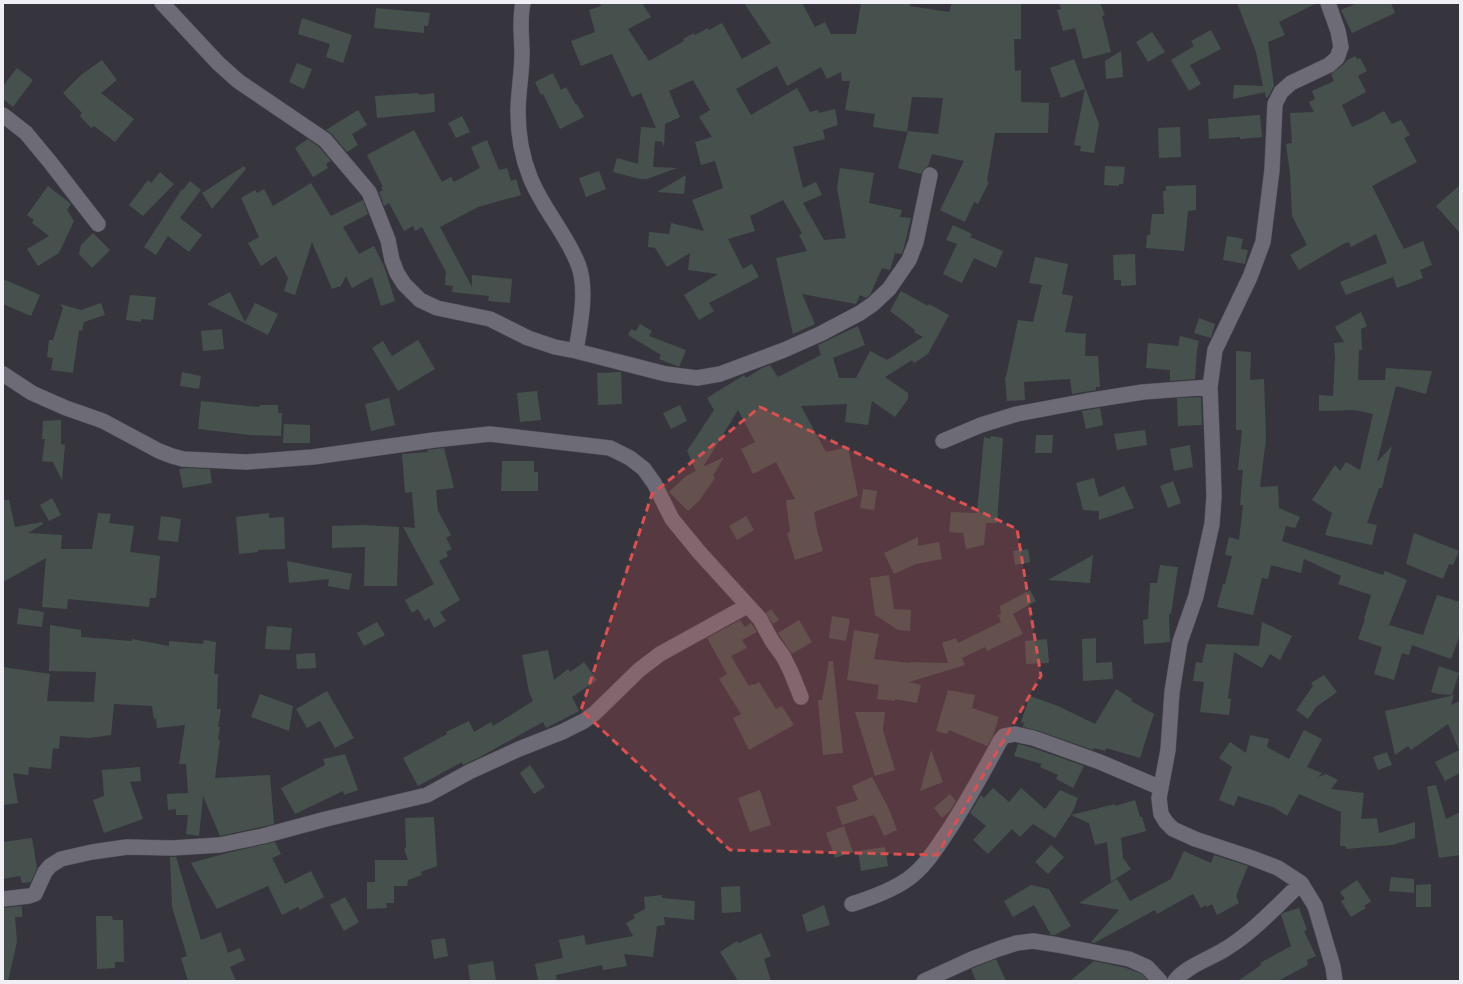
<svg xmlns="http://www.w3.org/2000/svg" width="1463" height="984" viewBox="0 0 1463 984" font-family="'Nunito Sans',sans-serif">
  <rect width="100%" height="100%" fill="#36353e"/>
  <path fill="#46514d" d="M600,3H642L651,17L628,29L649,61L684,41L683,39L694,33L695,35L708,28L709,30L722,23L742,59L771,43L744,3H802L815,27L825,22L831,34H856L861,3H910V6L949,12L952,3H1021V39H1014L1015,71L1021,70V102L1049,103L1048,133H995L987,181L989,182L978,204L974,202L965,222L940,210L964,161L932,154L928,166L924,169L921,174L898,168L908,131L938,134L943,98L912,97L907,132L873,127L875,114L845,110L850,81H842L841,72L827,79L821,67L787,86L777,66L736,89L751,115L797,88L810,112L818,110L819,113L835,109L838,125L823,130L825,139L793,147L803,188L816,182L822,195L803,203L824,240L846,238L837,188L840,168L874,173L869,203L902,210L900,217L911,218L904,247L902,254L895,253L890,270L882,268L870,295L866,298L860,295L856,304L802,294L815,324L793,334L776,258L807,251L799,235L802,233L783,200L750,216L755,231L728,239L743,269L752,264L759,277L709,303L714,311L699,320L684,295L718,274L688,270L690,253L667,267L655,248L648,247L649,232L669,234L671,223L704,231L692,200L723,188L715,161L701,165L695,142L712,137L699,117L710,110L693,80L669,91L680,117L665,124L664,147L662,142L655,141L653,167L677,168L647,179H640L613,172L617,158L638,164L641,127L656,128L641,93L632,97L612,54L581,66L571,41L595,32L589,10L601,6Z
    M1059,3H1100L1105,15L1102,16L1111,52L1083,59L1075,28L1063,31L1057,10L1061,9Z
    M1237,3H1317L1279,22L1285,35L1268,42L1274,86L1268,97L1266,98L1265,92L1233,99L1234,85L1263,86L1256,52Z
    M1357,3H1391L1395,13L1352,33L1341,10Z
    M376,8L430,13L428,26H424V33L374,28Z
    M302,18L352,35L343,63L326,57L330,44L298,34Z
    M1211,30L1221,49L1190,65L1201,84L1189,91L1171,60L1194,46L1191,41Z
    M1152,32L1165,52L1148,62L1136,42Z
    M1121,51L1123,77L1106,79L1105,61Z
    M1355,56L1357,59L1360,58L1367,71L1358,76L1366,92L1342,105L1352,127L1368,120L1384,111L1392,124L1401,120L1410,135L1404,138L1417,162L1372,186L1404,249L1423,241L1432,265L1420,270L1423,278L1397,288L1393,277L1346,295L1340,282L1387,263L1376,234L1351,247L1349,242L1343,244L1299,270L1290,255L1307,245L1292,216L1290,173L1286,144L1292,143L1290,113L1314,112L1309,102L1315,99L1312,91L1334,81L1331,74L1343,65L1346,61Z
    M1074,59L1099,124L1094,153L1080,151L1081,146L1074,145L1085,89L1061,98L1050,68Z
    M102,60L117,80L101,93L134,119L115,142L94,126L91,128L80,116L82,113L63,93L81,75Z
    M297,63L312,69L304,89L289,82Z
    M17,68L33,80L13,107L3,99V86Z
    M553,73L561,90L566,87L576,105L577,104L584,117L560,129L543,94L541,95L535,82Z
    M419,93V95L434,93L435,112L377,118L375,96Z
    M358,110L367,125L352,134L358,145L347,152L332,134L326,130Z
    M1260,115L1262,137L1240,139V137L1209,139L1208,119L1221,118V119V118Z
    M462,116L470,132L456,138L448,123Z
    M1180,127L1181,157L1159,158L1158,128Z
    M414,130L442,182L451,177L454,182L480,168L471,147L487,140L499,170L507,168L511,181L516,179L521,195L478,207L440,227L472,287V275L512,279L510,303L488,301L489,296L452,292L453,286L445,285L446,272L422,227L415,231L413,226L404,231L389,203L384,206L379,192L383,190L381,187H383L367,155Z
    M308,139L319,147L331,161L326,164L328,168L313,177L295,148Z
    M244,166L246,169L212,209L202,193Z
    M1105,166L1125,167L1123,184H1119V186L1104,185Z
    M599,171L606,189L586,197L579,178Z
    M160,172L174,184L143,216L129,205L148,180L151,183Z
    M686,175L684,194L657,192Z
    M190,181L201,190L180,218L202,235L189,252L168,236L156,255L144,247L182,189L183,190Z
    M311,183L331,216L363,200L368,214L343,227L359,254L374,246L384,266L395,301L381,306L372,277L352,288L346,276L341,286L332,289L312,242L295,295L284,291L288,278L276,256L261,266L248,243L259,237L241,198L255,190L257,193L264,189L273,206Z
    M1196,185V210L1188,211L1184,251L1146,248L1147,235H1150L1152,214H1164L1163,191H1166V186Z
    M1460,185V233L1436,206Z
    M48,186L71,204L67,210L74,221L59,253L38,266L27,249L49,236L32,223L34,220L27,215Z
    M953,225L972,234L970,237L1003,251L996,268L974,258L962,283L943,274L957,244L946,240Z
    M93,233L110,250L92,268L79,254L81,245Z
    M1227,236L1243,239L1241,249L1248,250L1245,264L1223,260Z
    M1135,254L1136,285L1121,286V280H1114L1113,255Z
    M1035,257L1068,264L1062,294L1073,296L1065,332L1086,334L1085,356H1098L1100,387H1096V390L1072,394L1070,379L1024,382L1025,400L1007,401L1005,377H1006L1018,320L1033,322L1042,285L1029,283Z
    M3,279L40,295L31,316L3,304Z
    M901,291L928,306L929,304L949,315L928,354L914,363L912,360L885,377L908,393V399L895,417L872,401L868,425L845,422L847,404L801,406L826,452L848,447L858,496L814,512L817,530L823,551L795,560L787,533L790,532L786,500L795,499L776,462L753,474L741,449L755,442L738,410L703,467L724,457L713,476L715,478L699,501L688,511L669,492L686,476L696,471L687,451L714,410L707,398L744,375L746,378L762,368L770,365L778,377L821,355L818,345L858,326L865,345L833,358L839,378H856L870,351L887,360L923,337L914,332L915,330L890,311Z
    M230,292L245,322L255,303L278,314L268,335L207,304Z
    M130,295L156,297L153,320L141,319V322L126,320Z
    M101,303L105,315L84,322L82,331L79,330L73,373L51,370L53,358L47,357L49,340H53L63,308L60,304L81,310Z
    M1361,312L1367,326L1361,329L1362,350H1359L1358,380H1385L1386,368L1432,371L1426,394L1396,386L1377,462L1392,446L1382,488H1379L1367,523L1377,525L1372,545L1325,535L1332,513L1312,500L1335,465L1340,471L1346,462L1360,470L1373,414L1355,410L1319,411V395L1333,396L1335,358L1334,343L1344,342L1335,327Z
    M1199,318L1215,324L1211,338L1194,333Z
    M640,324L652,331L649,336L686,350L679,367L659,359L661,355L628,335L631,329L636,331Z
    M222,329L224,349L203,351L201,331Z
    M1180,336L1199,341L1197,350L1195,379L1170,381V370L1146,368L1148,343L1178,346Z
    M418,340L435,369L398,391L372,348L383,341L392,356Z
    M1236,351L1251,352L1250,380L1264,379L1266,439L1260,487L1278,486L1279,508L1300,517L1295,528L1286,526L1282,541L1383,575L1385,571L1407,580L1389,625L1423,635L1437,595L1460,602V635L1451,659L1412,645L1409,655L1402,653L1394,680L1374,674L1382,647L1358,639L1365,619H1364L1371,595L1338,584L1341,576L1304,559L1301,573L1271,565L1268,579L1262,578L1253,615L1217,607L1223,584H1225L1232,556L1225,555L1229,537L1239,540L1243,505H1240L1243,470H1238L1242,430H1236Z
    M182,372L201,376L199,389L180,386Z
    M621,372L622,404L598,405L597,373Z
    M537,391L541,420L520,422L517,393Z
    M1201,397L1202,425L1178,426L1177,398Z
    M389,398L395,425L371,431L365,404Z
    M201,401L259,407L260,405H278V413H282L281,436L250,435L198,429Z
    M680,405L687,421L671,429L663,413Z
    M1100,408L1103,425L1086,429L1082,411Z
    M61,420V444L65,445L62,480L53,462L42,461L45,439H42L43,421Z
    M284,424L310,425V443H283Z
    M1145,430L1147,445L1117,450L1114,434Z
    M1036,435H1053L1052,453H1035Z
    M991,436L1003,438L997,523H986L984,545L966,549L963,533L949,532L951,512L977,513L984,437L990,439Z
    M1190,445L1193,467L1174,471L1170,449Z
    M444,448L454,488L436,490L438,511L451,535L446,538L452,549L446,552L448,556L439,561L460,600L440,612L446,621L434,628L429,618L425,621L418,609L412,613L405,600L434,584L403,527L415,528L412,492L405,493L402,454L428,452L427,450Z
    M502,461H534V472H538V491H501Z
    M186,468L210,469L212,483L183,488L179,469Z
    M1094,478L1099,497L1124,486L1134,508L1099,520V511L1083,510L1076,483Z
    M1173,481L1181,503L1168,508L1160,486Z
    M863,489L877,491L874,510L860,508Z
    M52,498L61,515L49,521L40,505Z
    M3,500H9L15,527L42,522L43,524L28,533L62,535L61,549H92L98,513L111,514L109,523L134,526L130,552L160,556L156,598H150L149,607L68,599L67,609L42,607L46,558L3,582Z
    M269,513V518L284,517L285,549L258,550V552L239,554L236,517Z
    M161,516L181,519L178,542L158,540Z
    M746,516L754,530L737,540L729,526Z
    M364,525L399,527L397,586H364L365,547L332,548V526Z
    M1414,533L1459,551L1453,565L1449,564L1443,579L1406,564Z
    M918,537V546L939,542L942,559L916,564L894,574L884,553Z
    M1028,549L1030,562L1015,565L1013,551Z
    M1093,555L1090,583L1048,580Z
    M287,561L352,574L349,590L328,586L329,579L289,583Z
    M1160,565L1178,567L1171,614H1169L1170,642L1144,644L1143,620L1148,619L1150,583H1157Z
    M889,575L894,609L911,610L910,631L898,630L875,615L870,578Z
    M1030,590L1036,601L1013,614L1023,634L987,651L985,647L962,658L965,665L909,682L921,685L917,703L895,699V701L877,699L879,685L847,680L854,630L879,634L874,659L910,663V662L948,663L942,643L956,638L958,643L1001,622L998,615L1001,614L1000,606Z
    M19,608L44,612L42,627L17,624Z
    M771,609L779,620L773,624L766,613Z
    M832,616L850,619L846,641L829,638Z
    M740,620L745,627L751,623L757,632L742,640L747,648L731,656L749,686L752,684L754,685L759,682L776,709L782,706L794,725L749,750L733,718L741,714L719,679L727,674L707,638Z
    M799,620L812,642L792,654L778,633Z
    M377,622L385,635L364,646L357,633Z
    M1262,622L1292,636L1280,660L1270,654L1262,668L1234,652L1228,698L1231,699L1229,715L1200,712L1204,682L1193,681L1196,662L1202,663L1206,644L1259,646Z
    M50,625L81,630V637L132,641V639L169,646V641L203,644L204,640L216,642L214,674H218L217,709H221L218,727H220L218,739L220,740L215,778L270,775L274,824L220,836L203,796L199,836L186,834L188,815H176V809L168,810L167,794L188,793L186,764H179L185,725L157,728L156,718L154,719L152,706L114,704L111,735L89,738L60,736L59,749L53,748L51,769L29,767L28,775L13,773L18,803L3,805V667L50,674L47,701L94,702L96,672L49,671Z
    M267,626L292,628L290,650L265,649Z
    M1096,638V663L1112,662L1113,679L1083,681L1082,639Z
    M1047,639L1049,663L1026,664L1025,641Z
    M548,650L554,680L568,669L570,672L584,662L597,680L572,697L579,711L546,728L543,722L478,758L463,765L462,762L418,786L403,758L447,734L446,732L469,721L474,732L491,722L493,726L533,701L529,692L522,655Z
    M315,653L316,668L297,669L296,654Z
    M829,661H833L843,753L823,755L818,700H822Z
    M1439,666L1459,673L1452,695L1438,694L1431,692Z
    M1324,675L1337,692L1316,707L1308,719L1296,710L1313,686L1311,683Z
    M1116,689L1132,699L1131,701L1154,714L1140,758L1106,748L1105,751L1094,748L1093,750L1036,730L1023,727L1024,723L1021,722L1030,696L1058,706L1095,724Z
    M948,690L975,695L972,708L999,717L993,736L987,746L949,730L947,734L936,731Z
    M327,691L354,738L335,748L320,721L307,728L296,709Z
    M260,694L293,706L289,731L251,717Z
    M1454,695L1451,705L1460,701V773L1445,781L1435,762L1459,750L1448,724L1411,750L1408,746L1395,755L1385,711Z
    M855,712H885L883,730L895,770L875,776Z
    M1304,730L1322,739L1307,767L1322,773L1318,777L1326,774L1338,780L1331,789L1364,793L1361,819L1377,818L1379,833L1415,822V838L1392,845L1346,849V846H1340L1341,812L1299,794L1287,816L1273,807L1238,796L1234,806L1219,800L1232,767L1219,758L1230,742L1246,753L1250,735L1269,739L1267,747L1289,759Z
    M1018,744L1030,747L1084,766L1073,788L1056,779L1058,775L1040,767L1042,764L1014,756Z
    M931,750L943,782L920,791Z
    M1387,752L1392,765L1378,770L1373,757Z
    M345,754L358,790L344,795L343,791L295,814L281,788L325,765L323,759Z
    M530,765L545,787L534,794L520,773Z
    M140,767L141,781L130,782L143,819L104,833L93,800L104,796L102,770Z
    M872,777L889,809L897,830L884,836L875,816L874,817L873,815L842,825L836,807L858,800L852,786Z
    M1436,785L1446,819L1460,812V855L1439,858L1427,787Z
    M993,788L1009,802L1021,788L1045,809L1060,790L1078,798L1073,811L1055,838L1033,824L1020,837L1012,829L988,854L973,840L986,826L970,813L981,795L984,798Z
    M760,790L771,825L750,832L738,798Z
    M950,794L956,801L950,811L942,818L934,808Z
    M1135,800L1140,817H1142L1146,831L1121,838L1123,858L1131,869L1111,882L1107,842L1095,845L1089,823L1071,815L1115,804V806Z
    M434,817L437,866L421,872L422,875L408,880L407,886H394V903H386L387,908L367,909V882H375V860H408L404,849L406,848L405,818Z
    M844,826L853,852L835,858L826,833Z
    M32,838L37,868L31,882L22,883L20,876L3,879V842Z
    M275,842L281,854L272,858L285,884L311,871L324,897L300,910L298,907L282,915L268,886L217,909L191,863L227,853Z
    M1051,845L1064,857L1048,874L1035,862Z
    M885,847L888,866L861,871L858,851Z
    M1184,851L1211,863L1214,855L1248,866L1236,896L1239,903L1217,915L1212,904L1207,907L1206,905L1201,908L1193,894L1157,914L1155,910L1094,943L1091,942L1119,910L1079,903L1117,879L1130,901L1171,879Z
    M170,857H176L201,940L221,932L228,953L240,948L245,960L230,967L236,981H188L181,958L187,956L172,907Z
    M1391,877L1414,879V893L1389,891Z
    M1357,880L1371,901L1364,906L1366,908L1351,917L1341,901L1345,899L1340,892Z
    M1431,884V907H1416V885Z
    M1031,885L1049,889L1071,926L1055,935H1051L1034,905L1013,917L1004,901Z
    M740,886L741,912L722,913L721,887Z
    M662,895V898L695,901L694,920L664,917L665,925L657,926L653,957L624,954L627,966L603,970L602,965L556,975L557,981H538L535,964L563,958L559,940L584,935L586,945L633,936L626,923L635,918L633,915L645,909L644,897Z
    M345,897L359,922L344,931L330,905Z
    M824,905L830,925L807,932L802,915Z
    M22,906V917H15L17,942L8,981L3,980V908Z
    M1299,908L1307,930L1304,931L1316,956L1307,960L1308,965L1278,981H1238L1261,965L1260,963L1291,946L1281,915L1283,913Z
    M96,916H112L113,920H123L124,962H115V968L97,969Z
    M761,933L771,956L764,959L771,981H738L720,952L737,941L739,943Z
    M445,938L448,956L434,959L431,940Z
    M996,959L1006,981H976L971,969Z
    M493,961L496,981H470L468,965Z
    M1094,961L1126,968L1142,974L1148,981H1070Z"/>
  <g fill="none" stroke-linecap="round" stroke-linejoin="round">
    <defs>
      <path id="street" d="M162,3L218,63L238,81L325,140L369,192L388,240L392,260L397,273L404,284L420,300L437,308L490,319L528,338L555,347L576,351L666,374L697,378L720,374L784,350L820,334L860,313L873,304L889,289L909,260L916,242L930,175
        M523,3C519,20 522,37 522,54C522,73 518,93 518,112C518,133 522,157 530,177C542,208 566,233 578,264C588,289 580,325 576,351
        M1328,3L1338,31L1341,47L1337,58L1329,65L1291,83L1281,92L1275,104L1272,170L1263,242L1250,277L1215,350L1210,387L1213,462L1214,496L1212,524L1196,596L1180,642L1172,692L1168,750L1159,798L1161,814L1166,822L1173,829L1195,839L1252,858L1278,868L1301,883L1315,906L1333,967L1335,981
        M3,115L26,133L50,162L98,224
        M3,374L32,393L66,408L103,421L159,451L172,456L183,459L246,462L313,457L434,440L490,434L610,448L630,458L644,469L654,483L672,519L699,552L760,619L772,641L783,656L791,672L801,697
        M943,441L981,425L1017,414L1086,401L1143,392L1210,387
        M3,899L29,896L35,894L45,872L50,866L61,859L92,852L127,847L172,848L220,845L263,836L326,819L427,795L469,772L519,749L562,732L584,721L595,713L639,670L660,654L747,606
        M852,904C871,898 891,891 908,879C926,866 937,847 950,828C968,800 984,771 1000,741L1004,736L1015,734L1033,738L1100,762L1161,788
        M924,981L972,959L998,949L1017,943L1033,941L1058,945L1129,959L1147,967L1160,981
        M1175,981C1186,966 1212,958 1227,948C1254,931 1277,906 1301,883"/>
    </defs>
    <use href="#street" stroke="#55535b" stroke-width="16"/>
    <use href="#street" stroke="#6d6c76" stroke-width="15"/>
  </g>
  <path fill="#db5051" fill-opacity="0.2" stroke="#db5051" stroke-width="3" stroke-dasharray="8 5" stroke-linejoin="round" d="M760,407L1017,529L1041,676L937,855L730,850L581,710L652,494Z"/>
  <rect width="1463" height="984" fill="none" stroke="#f0eff5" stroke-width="8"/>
</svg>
